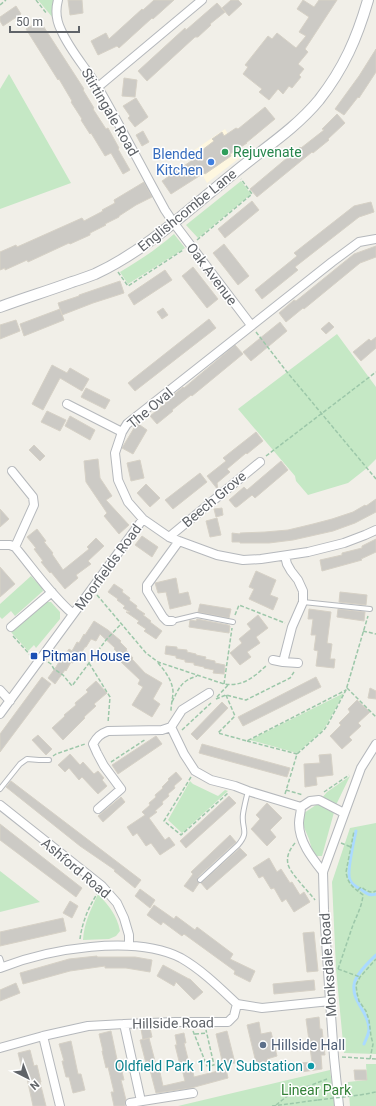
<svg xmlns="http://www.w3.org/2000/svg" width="376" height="1106" viewBox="0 0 376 1106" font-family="Roboto,sans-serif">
  <rect width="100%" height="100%" fill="#f1efe8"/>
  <path fill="#fef7e0" d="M225,129L242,156L207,183L190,153Z"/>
  <path fill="#c5e8c5" d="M38,0H56L53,18Z
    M9,74L71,183L0,209V89Z
    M241,181L251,194L198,238L186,225Z
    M174,234L185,248L128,284L120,272C140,260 157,249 174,234Z
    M337,334L376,387V459L367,468L348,483L308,495L296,481L295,476L238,409Z
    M31,576L42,588L43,591L15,616L11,611L2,619L0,617V604Z
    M47,602H51L60,612V619L36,648L34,645L28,651L11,632Z
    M344,693L327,724L322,731L297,753L250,740Z
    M350,776L336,805L322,856H316L313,853L309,839L303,825L304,813L316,805L327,792Z
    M190,781L193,784L218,796L225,790L228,791L182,833L168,820Z
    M376,823V1054L344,1053L336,969L332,882L350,828Z
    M0,871L40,902L0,912Z
    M98,894C109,906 117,915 120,931L116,936L109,939L83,940C84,923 91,909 98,894Z
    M366,1064H376V1106H350L348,1082L367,1080Z
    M330,1070L335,1106H178Z"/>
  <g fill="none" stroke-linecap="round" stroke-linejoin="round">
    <path stroke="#aadaff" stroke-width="3" d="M356,831C354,841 346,873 350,880C352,885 358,888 362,890C367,894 370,896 376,894
      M364,1044C366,1039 369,1034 369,1029C369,1012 352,1002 354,985C355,975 369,962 376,955"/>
  </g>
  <path fill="#cccac5" stroke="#d6d1c6" d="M68,0H82L83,13L70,15Z
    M154,0H174L153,19L152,18L119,48L117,46L98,55L91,41L106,33L109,39L142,9L143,10Z
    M231,0H238L242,4L229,16L222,8Z
    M303,0L314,7L319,0H337L305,49L308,52L298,64L304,69L299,75L301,77L292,88L289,86L283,94L278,89L269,100L259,92L262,89L243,74L248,67L245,65L268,36L272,39L277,33L296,48L306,36L299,32L309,17L297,9Z
    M217,3L225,12L210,24L211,25L198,37H195L147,81L138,71L185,28L186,30Z
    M16,6L21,14L3,26L0,21V17Z
    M40,21L84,89L83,90L94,108L93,109L106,129L108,128L119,148L118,149L130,170L123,174L111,153L105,156L91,133L90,134L81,120L82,119L71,102L72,101L59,79L58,80L26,29Z
    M376,49V72L359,98L358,97L344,115L335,109L359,76Z
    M124,78L137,80L135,97L122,96Z
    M136,98L148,117L135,127L128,118L130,116L123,106Z
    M265,107L275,119L246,143H247L230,154L231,156L205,174L204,173L171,194L162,181L194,159L193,157L214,141L212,139L222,132L224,136L236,128L238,129Z
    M337,114L345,123L328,139L329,140L313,153L312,152L257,197L250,189L300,147L301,148L324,130L322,129Z
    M143,131L149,142L142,146L136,135Z
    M144,182L152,197L136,205L119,216V217L105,224L106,225L90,233V235L70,244L69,243L28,262L27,260L5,270V268L0,270V252L16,245L17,247L82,218L84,221L103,211L102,210L115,203L114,200Z
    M252,201L259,210L225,238L218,229Z
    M371,202L374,212L359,217L295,267L298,270L262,299L255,290L297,256L294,253L354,206Z
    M224,244L249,276L238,285L213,253Z
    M376,246V257L360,263L304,309L303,308L286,322L279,313L294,300L296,301L354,254Z
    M193,267L218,299L207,308L182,276Z
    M165,270L172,280L134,305L128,295Z
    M120,281L124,293L93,303L62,315L58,303L79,296V295Z
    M163,308L168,315L162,319L157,312Z
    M60,309L64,320L24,336L20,324Z
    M209,319L216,328L135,391L128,383Z
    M16,320L20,331L0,339V325Z
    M280,322L287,331L251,361L243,352Z
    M329,322L334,327L326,334L321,329Z
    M376,337V348L361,361L353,352L369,339L371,341Z
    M235,345L243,354L192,396L191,395L172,410L173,411L157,424L150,416L168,401L167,400L183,387L184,388Z
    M52,365L67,373L70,368L89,379L82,391L60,378L43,410L32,404Z
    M86,388L110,400L105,409L81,397Z
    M47,411L66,420L60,431L41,422Z
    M70,416L95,430L90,440L65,426Z
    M137,423L147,430L133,454L122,448Z
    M256,432L263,441L247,454L246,453L227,469L230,472L217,483L218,490L207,476L226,461L223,458Z
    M34,445L45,456L40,461L29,450Z
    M98,459L100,478L112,496L106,500L129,525L119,534L104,516L107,513L86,482L84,461Z
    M140,460L144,478L131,481L127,463Z
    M281,461L288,470L255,498L252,495L237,507H235L229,500L244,487L247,490Z
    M200,473L207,482L173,509L165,500Z
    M146,484L160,498L150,507L137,493Z
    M376,499V512L355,523L333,531L293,540L269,543H240V542H232V533L240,534V533L265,532L288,530L313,524L332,519L353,512L365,505L366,506Z
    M222,508L223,515L216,517L214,509Z
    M0,509L9,519L0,527Z
    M217,518L221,535L210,537L206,521Z
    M37,529L46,541L44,542L53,553L52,554L63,570L89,549L87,547L96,538L104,546L88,561L91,564L76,575L78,578L65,589L51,572L50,573L41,562L43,561L34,549L36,548L27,537Z
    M142,536L158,547L152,557L135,545Z
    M376,539V552L361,559L362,560L322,571L320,560L342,555V553L362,548V546Z
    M0,567L15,584L0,597Z
    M256,571L276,580L270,595L278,598L273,610L249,599L254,589L249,587Z
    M176,578L179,594L188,592L191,604L170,609L166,592L158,593L155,583Z
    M114,584L123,590L122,592L130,598L129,600L137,606L136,608L145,614L143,615L151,621L150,622L162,631L156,639L144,631L146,629L137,623L139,621L126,612H130L123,608L125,606L117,600L118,599L108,592Z
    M340,592L367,595L366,605L339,602Z
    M200,604L231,609L229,618L198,612Z
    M309,609L331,612L327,643L332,644L330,659H335L334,668L316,666L318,651L314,650L316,635H311L313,619H308Z
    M338,609L365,612L364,621L337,617Z
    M258,615L268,628L256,637L260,643L247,652L251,657L240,665L230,653L242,643L239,639L251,629L247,624Z
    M197,619L228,625L230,626L229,633L189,627L190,620L196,621Z
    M94,621L108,630L121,641L120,642L127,649L126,650L133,658L132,659L145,673L162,683L153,699L160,704L152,717L132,705L143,687L138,684L140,680L121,662L123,660L120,657L121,656L114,649L115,648L100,634L96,641L91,639L86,647H85L80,655L78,654L73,663L71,662L66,671L65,670L55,684L48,678L56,667L62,657L63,658L69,649L72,651L77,642L79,643L84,634L85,635Z
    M166,646L177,647V649L187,650V652L196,654V655L206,657L205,659L215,661V663L225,665L224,674L213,673L214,670L204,668V667L194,665V663L185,662V660L176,658V656L165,654Z
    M42,677L51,684L0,752V734Z
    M316,677L321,687L243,726L238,717Z
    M96,681L107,693L94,704L96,706L84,717L85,718L63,740L52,728L65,716L64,715L76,705L75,703L88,692L86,690Z
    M370,688L376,691V699L368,698Z
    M357,700L370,712L358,723L361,726L349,737L352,740L342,749L330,736L341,725L339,723L350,712L348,709Z
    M222,702L228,708L197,740L191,734Z
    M38,735L52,749L46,755L32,740Z
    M156,736L162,744L118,774L112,765Z
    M202,744L290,768L287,777L199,753Z
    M70,754L80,765L83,762L94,774L98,771L104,778L102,780L107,786L98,794L82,777L79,780L69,768L65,772L58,765Z
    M331,754L333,775L316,777L317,785L305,787L304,764L320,763L319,755Z
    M176,772L182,779L174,786L175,788L168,794L169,796L162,802L163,804L155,811L157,812L149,818L165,840L169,837L175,845L160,855L151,843L146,846L137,833L133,836L127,827L145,815L142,812L150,805L149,803L156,797L155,795L163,788L162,787L169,780L168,779Z
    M11,781L141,880L135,888L114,871L115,870L80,846L6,787Z
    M229,796L236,803L186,848L180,841Z
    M121,797L125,802L103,822L98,816Z
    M267,803L282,818L270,830L276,837L267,846L251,829L260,819L256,815Z
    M0,824L82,888L76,897L0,840Z
    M230,835L236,842L198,877L197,881L199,883L193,892L184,886L193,874L191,872Z
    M240,848L247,855L207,890L201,883Z
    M269,858L277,872L281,869L290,883L292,882L300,895L304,892L310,902L294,912L286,899L282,902L274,888L271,889L263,876L259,878L253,868Z
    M140,889L155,900L150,908L135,896Z
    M70,901L78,906L72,918L63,913Z
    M154,905L174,919L176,916L195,930L197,927L233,954L230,959L255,971L250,982L234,974L235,971L184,934L182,936L163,922L161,925L147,915Z
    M63,918L66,931L0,946V932Z
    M314,932L318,971L307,972L303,933Z
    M97,956V957H135L152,960L150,972L126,968H105V966L70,971L23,984L20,973L69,959Z
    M163,965L189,979H190L203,992L194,1000L176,982L174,986L157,976Z
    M314,980L315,990L274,994L273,984Z
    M16,983L20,993L0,1001V990Z
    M319,1017L320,1029H322L325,1055H321L322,1069L301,1072L300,1063L312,1062L306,1019Z
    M259,1022L261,1034L271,1032L277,1056L267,1059L270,1069L258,1071L247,1025Z
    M150,1028L152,1037L143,1040L141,1029Z
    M111,1031L118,1064L120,1063L124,1080H121L126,1100L125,1103V1106H114L111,1092H114L108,1067L106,1068L102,1051H103L99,1034Z
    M227,1031L235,1063L223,1065L216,1034Z
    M184,1033L186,1043H184L189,1063L191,1062L194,1077L226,1069L228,1078L191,1088L156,1093L150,1070L148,1071L140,1040L149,1038L157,1069L159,1068L163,1086L185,1081L181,1065H180L175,1045H177L175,1035Z
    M71,1041L78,1074H81L85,1090L73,1093L69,1077H66L62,1061H64L59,1044Z
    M30,1050L34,1066L37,1065L41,1082H40L46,1106H33L25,1069H22L18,1053Z
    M354,1070H366L367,1080H355Z"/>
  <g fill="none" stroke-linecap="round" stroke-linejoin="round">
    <defs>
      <path id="service" d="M303,602L370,609
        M172,621L197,615L233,622
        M0,789L20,764L27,759L39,760H49
        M200,880L238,845C250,831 241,829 243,814C244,807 246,799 248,791
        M0,958L3,967"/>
      <path id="minor" d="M58,0C55,11 56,20 61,30C70,51 87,69 99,89C122,129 143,170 165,210L173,222L251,325
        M98,87L202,0
        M376,239L359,242L332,262L127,424L122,432L115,453L118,480L128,502L143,519L169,537L179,541L217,555L243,560L261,559L308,552L344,543L365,535L376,530
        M67,404L122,432
        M12,471L33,497L34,505L15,547
        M169,537L260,462
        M0,545H10L15,547C34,570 51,595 73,614
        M172,621H167L163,617L147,591V585L179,541
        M11,627L52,592
        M273,660L283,662L292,627L303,602V591L298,580L291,571L287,564L285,556
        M283,662L298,663
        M0,690L10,701
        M0,714L143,519
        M171,727L182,710L209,693
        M0,805L102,886L117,903L124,918L129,935V946
        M98,809L121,789L104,766L97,753L93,744C97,737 100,734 108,731L162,730L171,727L184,754L195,771L211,780L235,786L248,791L301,807
        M323,872C312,858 299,842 299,823C299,818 301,812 301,807L310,801L319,800L344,813
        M0,968C48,949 134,934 181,958C202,970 220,988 237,1004
        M237,1004L262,1008L330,1001
        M124,1024L141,1101
        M43,1036L60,1106
        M0,1048L43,1036L88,1026L124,1024L175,1022H228L234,1016L237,1004
        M130,1103L193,1093
        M339,1106L334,1057L330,1001L324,910L323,872L361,768L376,744"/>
      <path id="tertiary" d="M0,307C24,298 48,291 72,282C79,280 87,277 95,274C147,250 189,209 234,173C263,149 295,129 319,100C344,68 357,38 368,0"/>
    </defs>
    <use href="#service" stroke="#b5b8bc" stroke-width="6"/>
    <use href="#minor" stroke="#b5b8bc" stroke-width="10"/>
    <use href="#tertiary" stroke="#b5b8bc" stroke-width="12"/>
    <path stroke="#9cc7a9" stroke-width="1.5" stroke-dasharray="4 2" stroke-linecap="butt" d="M36,0L47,14
      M0,5L6,0
      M197,240L252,194L241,179
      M118,272L128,286L183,250
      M256,332L287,372L376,479
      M266,456L376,372
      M97,595L146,653L158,662L224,684C243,687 254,677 267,665
      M235,615L239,605L285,623
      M363,631L376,634
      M13,636L32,657
      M48,662L51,664L54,669L63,675L72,686L106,640L121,624
      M89,663L110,697L108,723
      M158,663C165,671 172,680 173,691C173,698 171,704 171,711
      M224,684L232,628
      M347,688L376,717
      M226,695L235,716L218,733L247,741L346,690
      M217,697L228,685
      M216,699L226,695L246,700L290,678L294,672
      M172,702C179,688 181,681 197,676
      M182,730L211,703
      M247,741L297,754
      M53,756L56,754L85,744
      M111,762L146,739
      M191,777L164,821L181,835L228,793
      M286,790L303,795
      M324,792L349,775
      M285,794L297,754L324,730L328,724L346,690L368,616
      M295,843C290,849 286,856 288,864C289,872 309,892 315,900
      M341,843L351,847
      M358,890L361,887C366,890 370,894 376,891
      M80,939C82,923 88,908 97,894
      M338,969C343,955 348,939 353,925C357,915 362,906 363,895C354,888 348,885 346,872L354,831
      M338,969L360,977
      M193,1031L207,1066L214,1065L206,1030
      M195,1034L207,1033
      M342,1057L376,1059
      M370,1059L373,1044L371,1036L369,1020L366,1011L359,1001L357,993L356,985L360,977L376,959
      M360,1095L376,1092
      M276,1105L286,1097L296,1091L327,1079
      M272,1106L318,1100"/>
    <use href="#service" stroke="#fff" stroke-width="4"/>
    <use href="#minor" stroke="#fff" stroke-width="8"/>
    <use href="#tertiary" stroke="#fff" stroke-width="10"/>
    <path stroke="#9cc7a9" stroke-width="1.5" stroke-dasharray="4 2" stroke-linecap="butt" d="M318,1100L360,1095"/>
  </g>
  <circle fill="#2e9e5b" stroke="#fff" stroke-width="1.5" cx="225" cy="152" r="4"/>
  <circle fill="#3f7fe0" stroke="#fff" stroke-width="1.5" cx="211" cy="162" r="4"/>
  <rect fill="#1a4fb4" stroke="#fff" stroke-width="1.5" x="30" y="652" width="8" height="8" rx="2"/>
  <circle fill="#5c6f8a" stroke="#fff" stroke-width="1.5" cx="263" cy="1045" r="4"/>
  <circle fill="#0f9aa8" stroke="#fff" stroke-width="1.5" cx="311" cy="1066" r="4"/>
  <g text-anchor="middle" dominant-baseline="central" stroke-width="3" stroke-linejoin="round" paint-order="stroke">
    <g font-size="14" fill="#5f6368" stroke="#fff">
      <text transform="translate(110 112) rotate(60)">Stirtingale Road</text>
      <text transform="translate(187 210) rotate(-39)">Englishcombe Lane</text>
      <text transform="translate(212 274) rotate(53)">Oak Avenue</text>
      <text transform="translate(150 408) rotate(-40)">The Oval</text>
      <text transform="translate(214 499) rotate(-40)">Beech Grove</text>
      <text transform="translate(108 567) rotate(-54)">Moorfields Road</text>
      <text transform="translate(76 868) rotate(40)">Ashford Road</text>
      <text transform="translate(328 965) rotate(-94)">Monksdale Road</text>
      <text transform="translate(173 1023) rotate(-1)">Hillside Road</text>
    </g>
    <g font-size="14" fill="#27864d" stroke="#fff" text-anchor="start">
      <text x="233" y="152">Rejuvenate</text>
    </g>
    <g font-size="14" fill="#366cbe" stroke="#fff" text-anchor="end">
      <text x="203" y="154">Blended<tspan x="203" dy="16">Kitchen</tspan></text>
    </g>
    <g font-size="14" fill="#164399" stroke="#fff" text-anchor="start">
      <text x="42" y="656">Pitman House</text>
    </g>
    <g font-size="14" fill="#4e5e75" stroke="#fff" text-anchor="start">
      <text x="271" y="1045">Hillside Hall</text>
    </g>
    <g font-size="14" fill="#0d838f" stroke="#fff" text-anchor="end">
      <text x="303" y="1066">Oldfield Park 11 kV Substation</text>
    </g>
    <g font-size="14" fill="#348238" stroke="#fff">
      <text x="316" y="1090">Linear Park</text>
    </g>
  </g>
  <g transform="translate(28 1078) rotate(138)" stroke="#ffffff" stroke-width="3" paint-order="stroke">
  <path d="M0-3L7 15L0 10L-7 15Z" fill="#5f6368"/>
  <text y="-6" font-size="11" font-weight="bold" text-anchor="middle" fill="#5f6368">N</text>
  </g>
  <path d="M10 26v6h69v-6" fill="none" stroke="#5f6368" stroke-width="2"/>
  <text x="16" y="26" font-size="12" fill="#5f6368" stroke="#ffffff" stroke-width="3" paint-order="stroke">50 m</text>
</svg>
